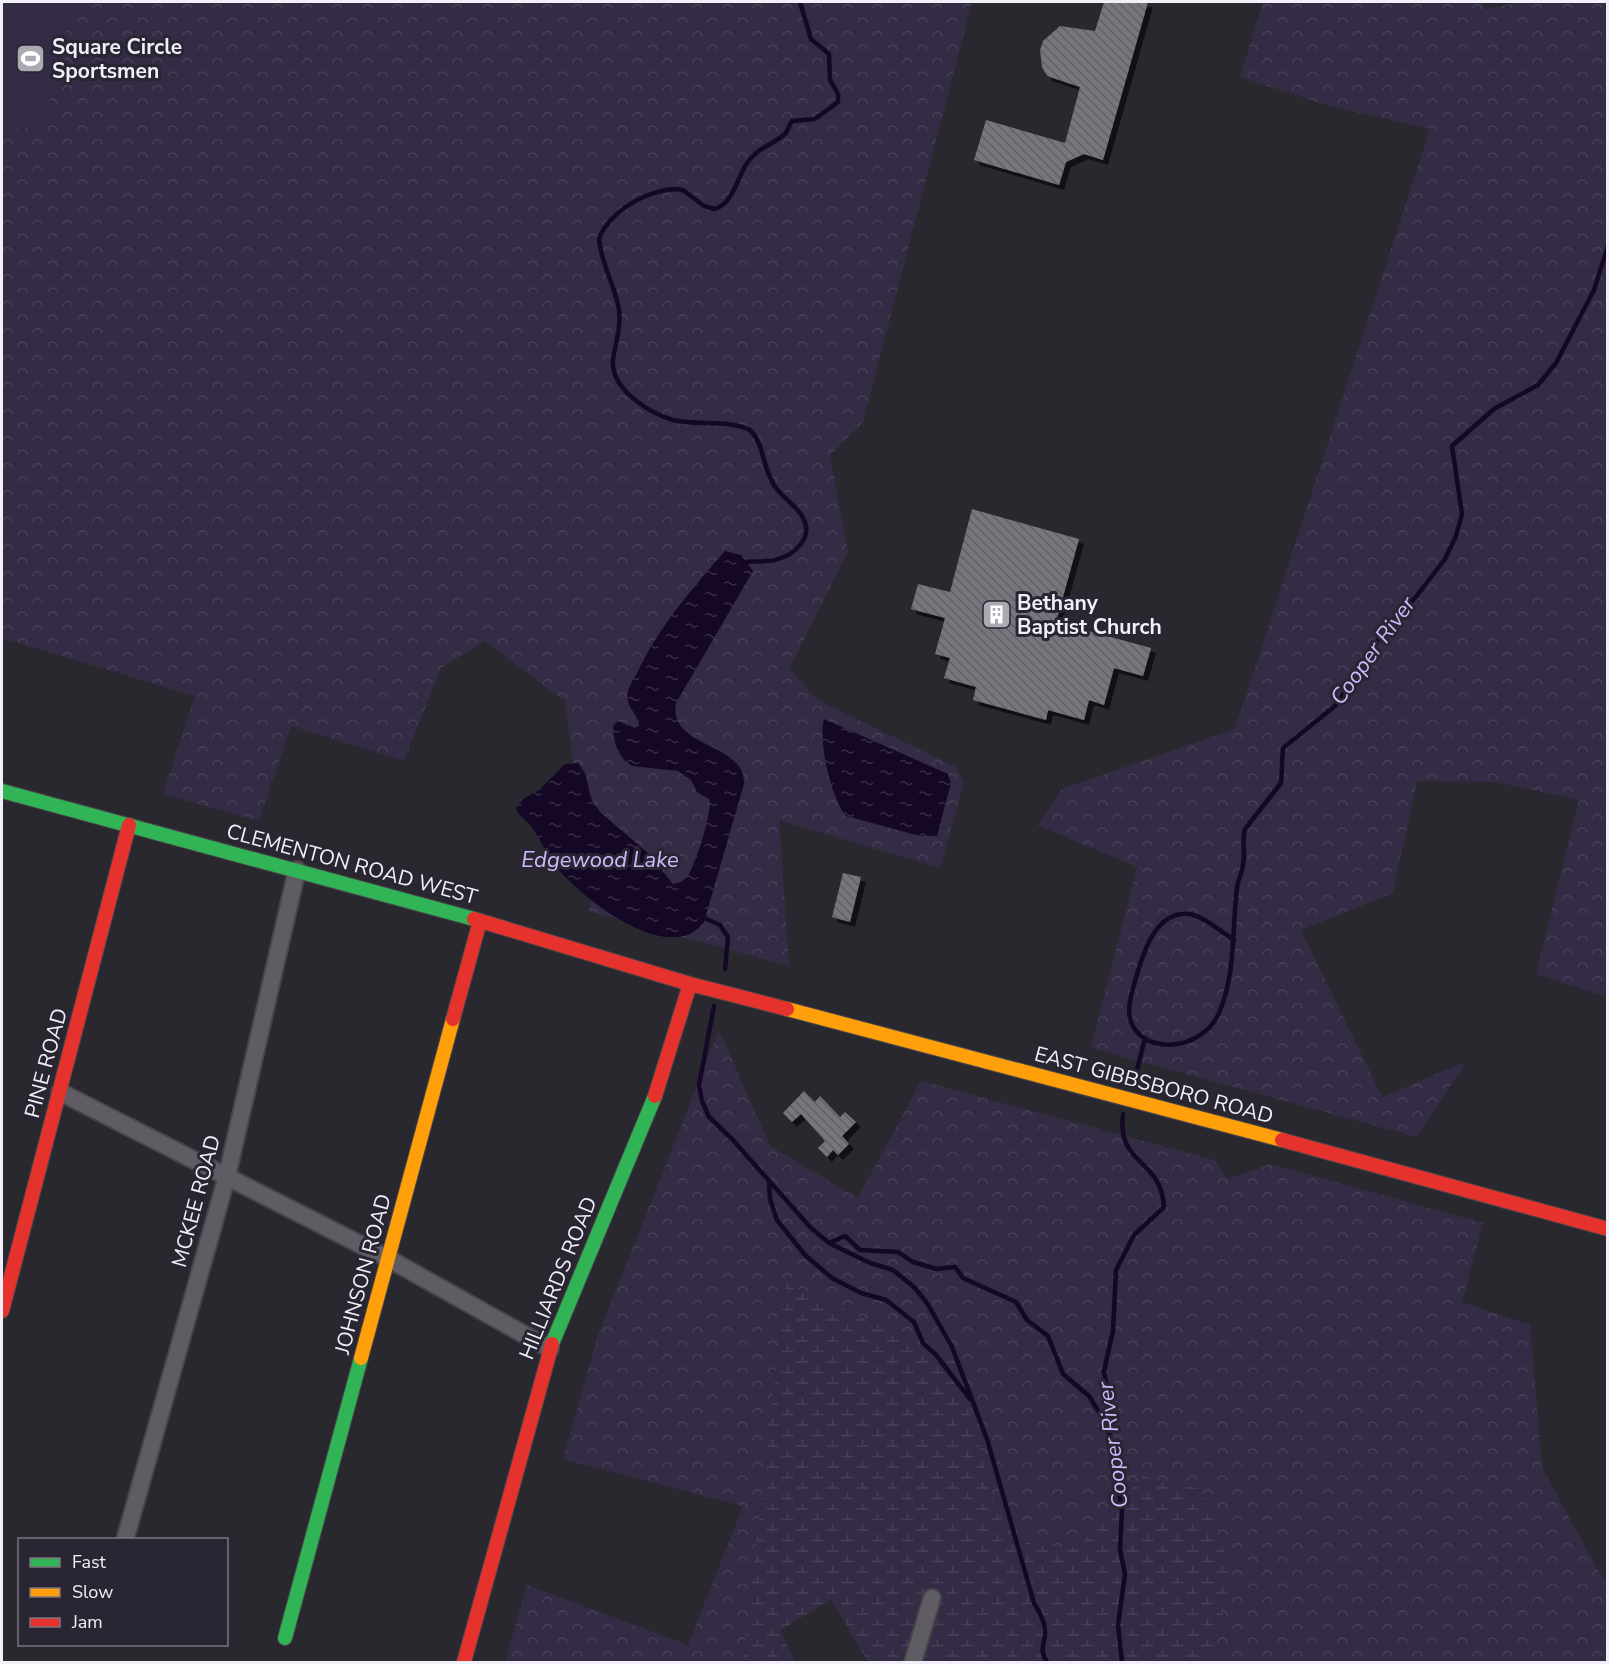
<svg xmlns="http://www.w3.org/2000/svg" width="1609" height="1664" viewBox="0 0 1609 1664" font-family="'Nunito Sans',sans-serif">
  <defs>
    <pattern id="forest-crowns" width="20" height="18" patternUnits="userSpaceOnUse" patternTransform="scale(1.5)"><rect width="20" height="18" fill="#342b45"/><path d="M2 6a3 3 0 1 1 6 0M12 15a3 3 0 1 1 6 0" fill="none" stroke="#484057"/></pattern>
    <pattern id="wetland-marsh" width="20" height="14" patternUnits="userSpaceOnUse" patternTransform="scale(1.5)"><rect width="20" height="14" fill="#342b45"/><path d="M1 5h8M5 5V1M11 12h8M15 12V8" fill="none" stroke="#484057"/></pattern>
    <pattern id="water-ripples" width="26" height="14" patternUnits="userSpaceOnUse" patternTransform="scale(1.5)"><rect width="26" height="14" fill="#150827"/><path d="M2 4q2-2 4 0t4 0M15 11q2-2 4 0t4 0" fill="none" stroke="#382c47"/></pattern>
    <pattern id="building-back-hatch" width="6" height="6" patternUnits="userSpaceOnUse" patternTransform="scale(1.5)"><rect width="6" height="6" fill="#78767c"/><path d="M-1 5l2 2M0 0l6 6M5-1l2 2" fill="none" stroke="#626166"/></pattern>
    <filter id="shadow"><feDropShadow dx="5" dy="5" stdDeviation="0" flood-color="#0009"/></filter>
  </defs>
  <rect width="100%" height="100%" fill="#2a282f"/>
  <path fill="url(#forest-crowns)" d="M74,2H972L863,422L830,455L848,552L789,669L819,701L956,767L964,783L940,868L779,820L789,966L589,911L592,900L516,808L573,762L565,701L484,641L441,668L404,761L291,726L259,821L163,794L195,696L2,638V125L22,129L45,116Z
    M1263,2H1479L1485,9L1522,2H1607V997L1536,974L1579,800L1496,782L1417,781L1393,893L1301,930L1382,1097L1467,1061L1416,1137L1091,1048L1137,867L1037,825L1062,789L1235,729L1430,129L1330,106L1240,77Z
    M719,1030L770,1146L858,1198L921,1081L1214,1160L1228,1179L1271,1164L1483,1223L1462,1302L1530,1325L1542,1468L1603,1579L1607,1577V1662H1211L1232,1573L1143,1476L1077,1548L1006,1543L956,1363L786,1283L743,1662H505L527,1585L688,1645L743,1506L563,1459L597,1338Z"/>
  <path fill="url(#wetland-marsh)" d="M786,1283L956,1362L1006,1543L1077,1548L1143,1476L1200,1489L1232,1573L1211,1662H868L831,1599L780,1631L795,1662H743Z"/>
  <path fill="#342b45" d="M2,2H74L45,116L22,129L2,125Z"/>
  <path fill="url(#water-ripples)" d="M725,551L741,555L753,571L676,703C668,749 745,741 744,784L704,922C670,968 583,899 557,868C547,856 542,842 533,829C528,821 519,817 516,808L523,799L539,790L565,764L578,763L585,773L591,798L600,812L649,854L673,884C679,883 686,880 689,874C696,862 713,811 709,799L697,792L691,780L678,771L632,766C617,757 614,743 613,726L618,721L635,728L639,726C639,716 628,709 627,697C627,688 634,679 638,671C660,625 692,589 725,551Z
    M824,719L948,774L951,783L937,836H920L846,816C831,798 818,741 824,719Z"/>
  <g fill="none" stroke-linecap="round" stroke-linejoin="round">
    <path stroke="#150827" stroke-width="4.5" d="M743,562C753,561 765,562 775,560C795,555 815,537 802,516C795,504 781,497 774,485C763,469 764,443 750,430C727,419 698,426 673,420C649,413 610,389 613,359C616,341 621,328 619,309C615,286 601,263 599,239C608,211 654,185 683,190L704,206L715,209C734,202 737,178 747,163C757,148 772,145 785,134C788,131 789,125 792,121L815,119L838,102V94L830,80L829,54L811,39L800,2
      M702,917L720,925L728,937L725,969
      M1234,940C1221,932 1205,917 1190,914C1150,909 1139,968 1131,996C1116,1056 1199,1059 1219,1013C1236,974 1232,928 1237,887C1238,880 1242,873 1243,865C1246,853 1241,842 1245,829L1281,783L1283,748L1335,706L1388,625L1415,598L1445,559L1456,536L1462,514L1452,446L1494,409L1538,385L1556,363L1594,290L1608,246
      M714,1006L699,1085L702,1101L709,1117L732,1139L810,1227L829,1243L870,1263L893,1270L914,1287L927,1303L952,1347L987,1439L1034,1603C1040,1613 1046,1623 1045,1635C1043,1647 1040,1651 1047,1662
      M1137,1070L1145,1038
      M769,1183L770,1199L777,1220L805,1255L832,1278L861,1293L886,1300L914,1322L923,1343L936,1355L970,1399
      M829,1243L845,1236L860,1250L898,1252L913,1262L937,1269L955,1267L963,1278L1016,1302L1027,1320L1048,1336L1063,1374L1089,1396L1107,1425
      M1122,1662L1118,1625L1125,1574L1120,1550L1122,1510L1108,1427V1395L1104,1371L1113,1331L1116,1270L1134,1235L1164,1207C1161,1157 1117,1167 1123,1114"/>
  </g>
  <path fill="url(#building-back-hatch)" filter="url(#shadow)" d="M1104,2H1148L1103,160L1084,154L1066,162L1059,185L974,160L986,120L1065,143L1080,87L1047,76L1042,67L1040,50L1043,41L1060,26L1095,31Z
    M972,509L1079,539L1056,622L1151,648L1143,676L1114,668L1104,705L1089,700L1084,720L1048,710L1046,720L973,700L976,687L944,678L950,658L935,654L945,618L911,609L918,584L950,592Z
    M843,873L861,877L850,922L832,917Z
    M804,1091L815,1102L820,1096L840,1117L845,1112L856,1122L842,1136L849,1144L838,1155L833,1150L827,1157L818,1148L825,1141L801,1114L792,1122L783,1113Z"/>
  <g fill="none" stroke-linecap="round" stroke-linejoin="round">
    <defs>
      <path id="street" d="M60,1092L389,1259L550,1349
        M125,1540L227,1176L297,870
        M913,1662L932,1598"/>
      <path id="fast" d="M2,791L474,919
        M552,1344L655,1096
        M285,1638L361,1358"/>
      <path id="slow" d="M787,1009L1282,1140
        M361,1358L453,1019"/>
      <path id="jam" d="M474,919L690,984L787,1009
        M453,1019L480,921
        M655,1096L690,984
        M1282,1140L1608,1229
        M2,1311L129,825
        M464,1662L552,1344"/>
    </defs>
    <use href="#street" stroke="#47454a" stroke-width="20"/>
    <use href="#fast" stroke="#47454a" stroke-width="16"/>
    <use href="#slow" stroke="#47454a" stroke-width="16"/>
    <use href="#jam" stroke="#47454a" stroke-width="16"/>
    <use href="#street" stroke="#5f5d63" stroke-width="16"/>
    <use href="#fast" stroke="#30b455" stroke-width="14"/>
    <use href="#slow" stroke="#ff9f0a" stroke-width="14"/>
    <use href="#jam" stroke="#e5322d" stroke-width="14"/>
  </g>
  <defs>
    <symbol id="stadium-square" viewBox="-11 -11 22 22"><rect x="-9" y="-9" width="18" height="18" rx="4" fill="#aba9b1" stroke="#292532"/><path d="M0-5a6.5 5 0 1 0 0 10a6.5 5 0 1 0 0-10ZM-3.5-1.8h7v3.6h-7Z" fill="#fff"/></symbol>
    <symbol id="building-square" viewBox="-11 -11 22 22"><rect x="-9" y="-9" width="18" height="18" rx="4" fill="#aba9b1" stroke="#292532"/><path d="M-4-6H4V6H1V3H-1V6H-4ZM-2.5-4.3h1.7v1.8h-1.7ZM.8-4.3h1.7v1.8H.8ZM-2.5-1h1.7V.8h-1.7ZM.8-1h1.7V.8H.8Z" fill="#fff"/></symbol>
  </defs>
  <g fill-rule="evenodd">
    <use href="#stadium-square" x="14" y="42" width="33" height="33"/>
    <use href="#building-square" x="980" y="598" width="33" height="33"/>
  </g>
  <g text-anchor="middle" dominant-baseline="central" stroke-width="6" stroke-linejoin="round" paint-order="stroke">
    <g font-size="21" font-weight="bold" fill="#f1eff7" stroke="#292532" text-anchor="start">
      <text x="52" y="47">Square Circle<tspan x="52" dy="24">Sportsmen</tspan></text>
      <text x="1017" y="603">Bethany<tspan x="1017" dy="24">Baptist Church</tspan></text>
    </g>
    <g font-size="21" fill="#f1eff7" stroke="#292532">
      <text transform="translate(352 864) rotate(15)">CLEMENTON ROAD WEST</text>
      <text transform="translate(46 1063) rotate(-75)">PINE ROAD</text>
      <text transform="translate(1154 1085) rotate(15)">EAST GIBBSBORO ROAD</text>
      <text transform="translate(196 1201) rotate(-75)">MCKEE ROAD</text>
      <text transform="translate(363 1274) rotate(-75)">JOHNSON ROAD</text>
      <text transform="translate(558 1278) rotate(-68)">HILLIARDS ROAD</text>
    </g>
    <g font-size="22" font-style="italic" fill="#d0bafd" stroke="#292532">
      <text transform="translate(1373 651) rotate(-54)">Cooper River</text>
      <text x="600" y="860">Edgewood Lake</text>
      <text transform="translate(1113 1445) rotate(-97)">Cooper River</text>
    </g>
  </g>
  <rect width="1609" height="1664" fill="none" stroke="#f1eff7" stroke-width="6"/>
  <rect x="18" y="1538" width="210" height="108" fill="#292532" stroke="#797681" stroke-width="1.5"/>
  <rect x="30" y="1558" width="30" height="9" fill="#30b455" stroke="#797681" stroke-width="1.5"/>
  <text x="72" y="1568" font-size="18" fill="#f1eff7">Fast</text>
  <rect x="30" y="1588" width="30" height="9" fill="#ff9f0a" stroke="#797681" stroke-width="1.5"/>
  <text x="72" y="1598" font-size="18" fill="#f1eff7">Slow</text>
  <rect x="30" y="1618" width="30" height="9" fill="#e5322d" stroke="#797681" stroke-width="1.5"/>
  <text x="72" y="1628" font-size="18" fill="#f1eff7">Jam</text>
</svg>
